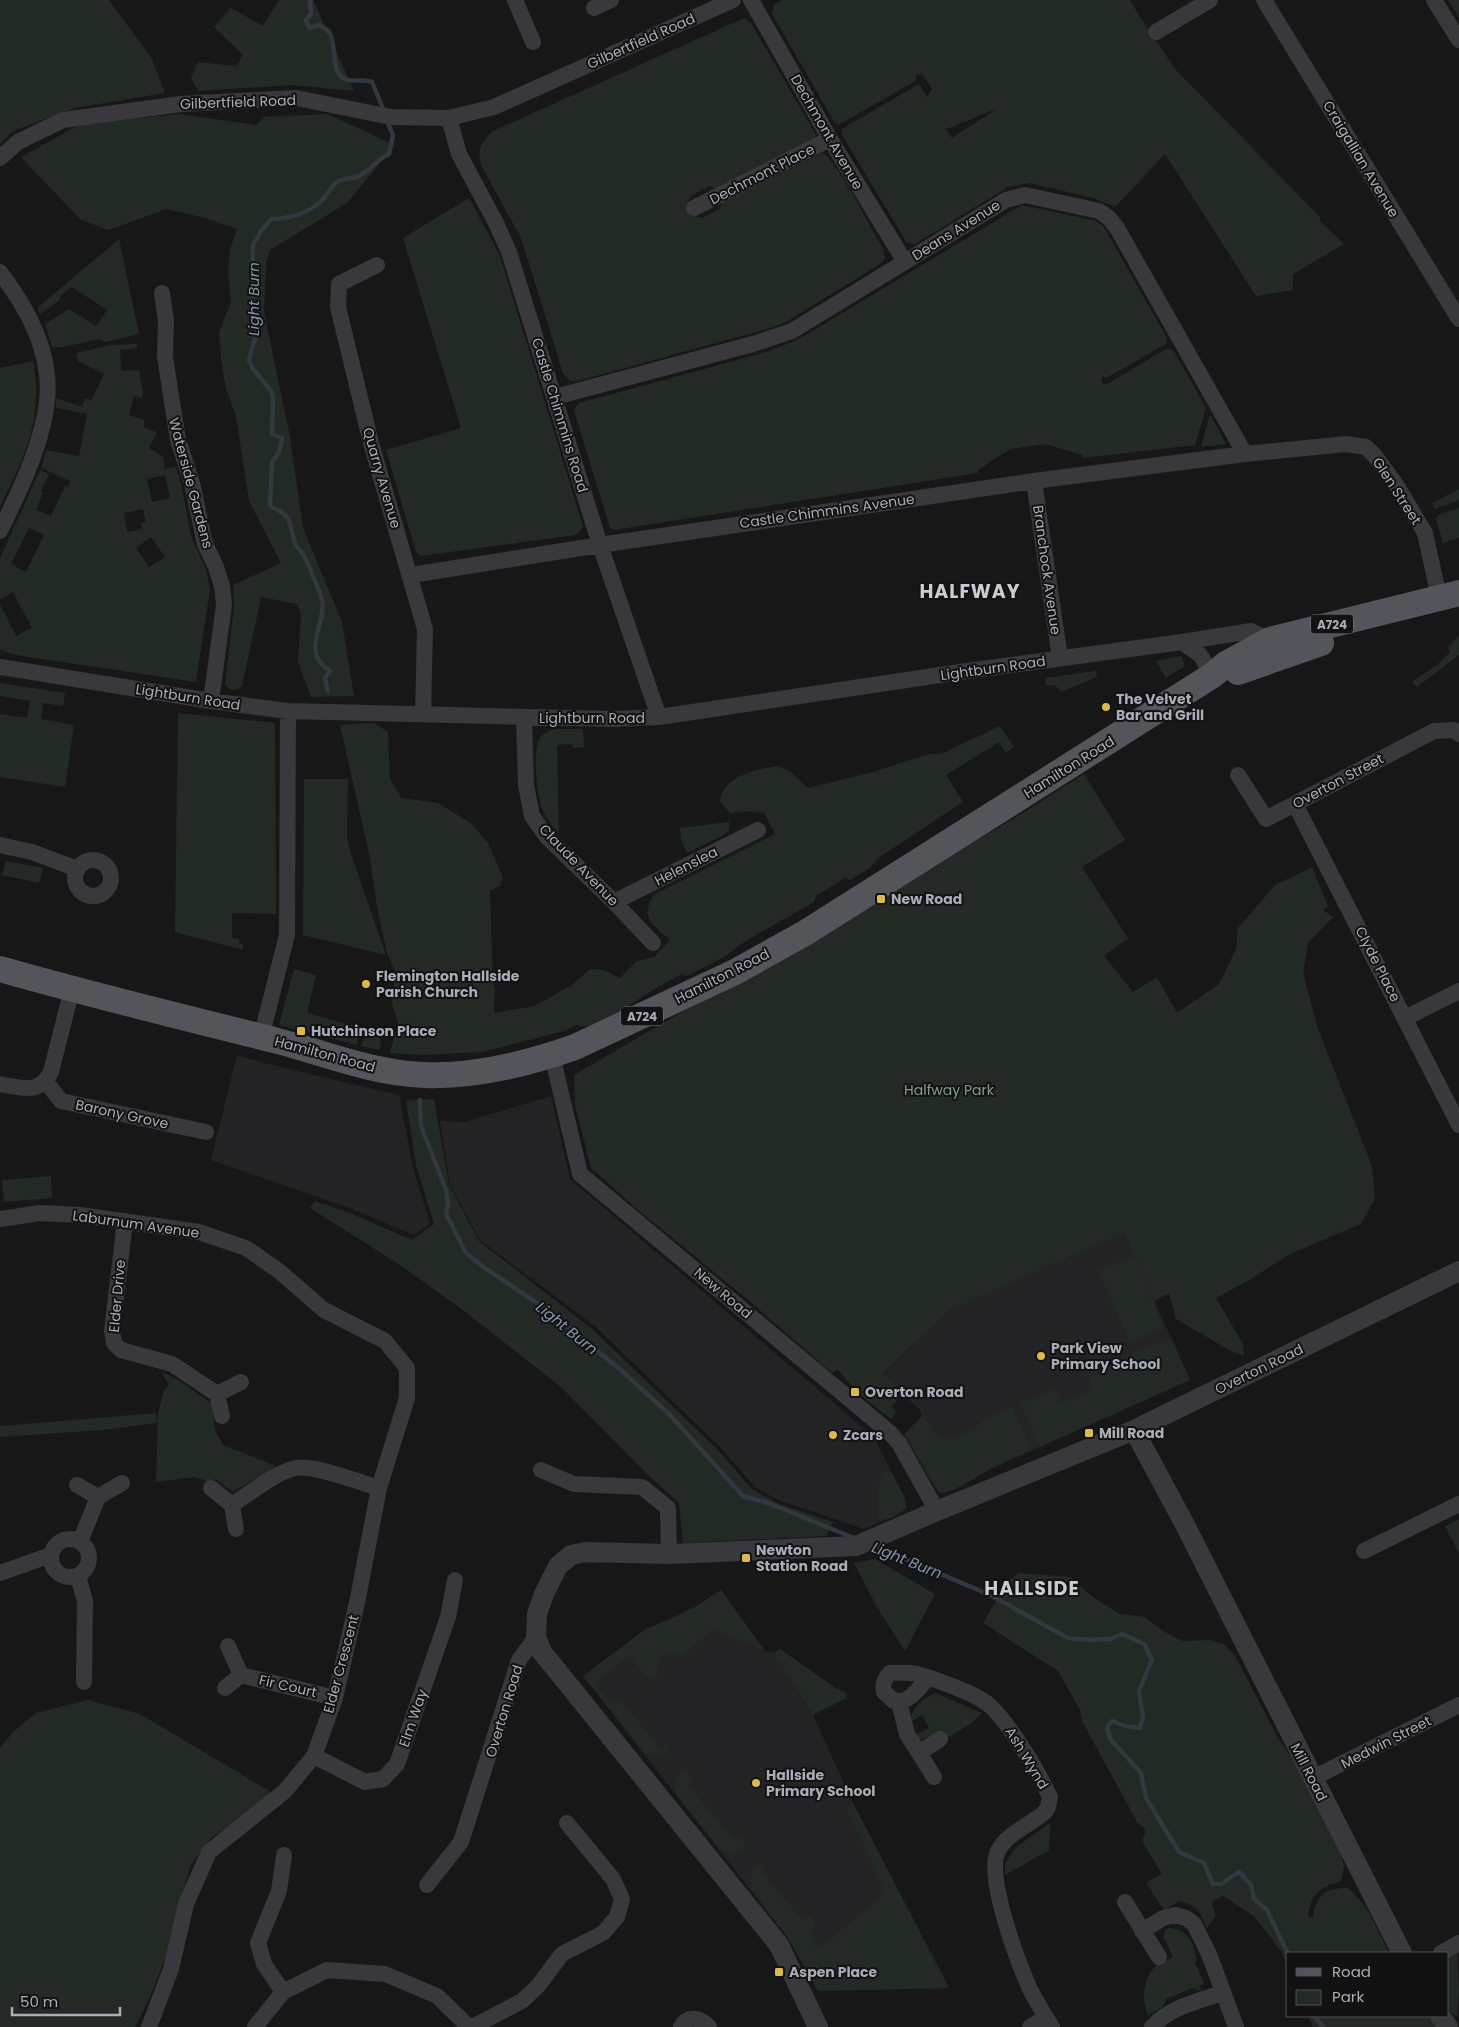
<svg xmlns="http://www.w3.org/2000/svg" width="1459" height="2027" viewBox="0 0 1459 2027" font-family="Poppins,sans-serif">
  <rect width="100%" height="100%" fill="#171718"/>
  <path fill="#232325" d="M237,1055L268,1064L399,1095L413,1168L430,1223L414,1235L352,1209L211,1160Z
    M551,1096L570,1179L874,1437L905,1498L906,1508L901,1513L864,1529L778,1500L755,1487L719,1446L596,1327L480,1240L450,1185L440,1121L465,1122Z
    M1124,1233L1190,1380L945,1489L920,1410L883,1375L948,1311Z
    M721,1590L765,1651L774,1653L813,1715L853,1803L949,1988L818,1991L788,1938L583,1676L646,1629L670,1619L695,1607Z"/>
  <path fill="#232a25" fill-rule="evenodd" d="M0,0H109L152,59L165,93L75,108L13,131L0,144Z
    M279,0H313L354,91L293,85L198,91L191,78L198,62L236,66L243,55L214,27L231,8L263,26Z
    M783,0H1130L1140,17L1176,70L1321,218L1319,220L1344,244L1293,274V290L1256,296L1165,154L1115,207L1093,198L1030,183L1008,187L915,244L907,243L842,135V129L919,84L927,97L932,89L922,73L915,75L917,80L840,124L835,123L772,14L774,4ZM998,108L952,138L945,128L947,129Z
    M1448,0H1459V18Z
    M744,18L751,23L816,135L815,138L717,189L709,186L691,196L686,206L690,215L702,218L719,209L723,202L822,153C836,158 873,232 883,249L885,259L880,264L786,322L770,328L578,381H570L563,373L521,238L482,167C476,151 481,142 493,131Z
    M180,114L256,125L265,117L327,114L395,145L347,203L270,250L266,264L264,312L290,437L303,528L342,622L354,696L311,697L298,662L301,614L297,604L261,597L242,686L237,689L231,690L225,684L234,607L233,585L281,563L249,501L236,416L226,389L221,359L219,332L231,302L228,270L230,249L237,229L205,218L166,209L109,230L81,220L21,157L81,124Z
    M469,198L500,256L583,526L580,532L575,535L421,556L416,552L386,450L461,428L403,238Z
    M1022,205L1096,221L1104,227L1167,338L1166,344L1106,378L1103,376L1101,383L1107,384L1168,348L1174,351L1206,408L1195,445L1083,458L1082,455L1045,444L1010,449L978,470V473L665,522L614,530L610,528L575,414L574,410L579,403L770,351L801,338Z
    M119,239L139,334L105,342L99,339L63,347H52L45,324L69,309L96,326L107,310L72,287L61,295L59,301L40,314L37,308Z
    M137,344V348L120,350L121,371L139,370C139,379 145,389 142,398L134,396L129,415L144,420V427L156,432V435L149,448L163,457L165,466L163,469L176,467L181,484L191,536L206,570L210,589L196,682L15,655L0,649V604L16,636L32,628L13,592L0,599V558L40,470L49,474L41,491L43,493L36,510L51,516L65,486L68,487L70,481L41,468L46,450L79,456L87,414L56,408V398L82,407L85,398L91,401L104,374L78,361L76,353L110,345ZM165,475L170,498L152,502L147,479ZM143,509L146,522L141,523L142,529L127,532L124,513ZM29,528L44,535L26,572L11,564ZM151,537L165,557L149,567L136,548Z
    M33,361C44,418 25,456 0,507V368Z
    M1210,414L1226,444L1201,447Z
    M1459,489V500L1435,509L1432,503Z
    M1459,508V538L1443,543L1436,519L1438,515Z
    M1459,635V655L1417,687L1412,682L1437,665L1450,652L1448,648Z
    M1181,656L1185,666L1166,678L1156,661Z
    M1096,671L1097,677L1061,692L1055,685L1046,686L1045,678Z
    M0,683L65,693L63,706L43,703L41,719L74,725L65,787L0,777V714L27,718L30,701L0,696Z
    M178,713L275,723L276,914L232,913V938L239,939V944H243V950L175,932Z
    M374,723L388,732L390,778L401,798L438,803L472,824L488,843L503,877L500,886L490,891L493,984L495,987L494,1013L535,1006L572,985L590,969L604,970L620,978L637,961L654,957L670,940C654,926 638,916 655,894L775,834L764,813L746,811L730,813L720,801C723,776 757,769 779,766L793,774L808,788L873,772L929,754H941L1000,726L1014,747L1006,753L999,742L946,775L963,802L878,858L870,868L850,880L845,878L816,896L814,902L747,940L724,957L686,976L682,974C671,980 659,986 648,993C636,1001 590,1034 577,1025L564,1031L482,1052L419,1055L390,1053L398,1022L392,1004L395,972L387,953L377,907L370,858L340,725Z
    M561,729H583L584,747L573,748L572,744L557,745L559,834C553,827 547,820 543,811C537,798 532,750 540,738C545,731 553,729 561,729Z
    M1084,774L1125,840L1082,867L1128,938L1104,956L1133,992L1157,977L1177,1013L1219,984L1236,949L1238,928L1275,885L1312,867L1328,906L1323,910L1333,917L1308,943L1303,973L1318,1029L1372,1166L1375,1199L1361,1224L1290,1254L1251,1279L1216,1298L1243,1344L1244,1356L1229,1350L1176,1319L1169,1293L1154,1301L1124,1233L948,1311L883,1374L903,1394L892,1406L896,1413L891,1419L860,1395L838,1370L832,1373L747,1299L638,1210L591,1168L575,1105L574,1075L1018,816Z
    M304,779H348L347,837L349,848L386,955L303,935Z
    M729,822V830L724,835L687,853L681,839L680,828Z
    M6,861L43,868L39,883L2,875Z
    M294,969L316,975L307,1013L354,1026L358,1033L357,1045L279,1025Z
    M370,1030L381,1032L380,1050L361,1046L366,1033Z
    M434,1099L449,1185L479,1241L592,1329L716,1448L752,1489L777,1503L833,1522L826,1536L683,1543L679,1503L649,1476L562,1388L463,1310L403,1267L310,1208L315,1201L352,1214L412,1240L434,1224L416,1165L406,1100Z
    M51,1176L52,1198L4,1202L2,1180Z
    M1134,1256L1164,1328L1130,1343L1099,1271Z
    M1171,1337L1190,1380L1040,1447L1021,1404L1054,1388L1060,1403L1093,1389L1088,1374Z
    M163,1372L180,1381L212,1404L215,1430L223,1445L276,1466L233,1492L215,1479L210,1482L195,1477L156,1482L158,1413L164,1390L169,1385L163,1375Z
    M1012,1407L1032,1450C1017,1457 1002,1463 988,1470C977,1476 950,1496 938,1492L904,1434L922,1416L925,1418L933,1433L942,1439H951L975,1429L982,1421Z
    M156,1413L157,1423L103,1430L0,1437V1426Z
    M886,1471H890L905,1498L906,1508C900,1514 889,1521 880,1519C873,1510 878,1478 886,1471Z
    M1459,1519V1553L1445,1526Z
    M875,1559L935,1594L905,1651L878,1609L854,1563Z
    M1019,1573L1071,1577L1091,1596L1120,1614L1145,1617L1163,1631L1183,1641L1210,1640L1225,1645L1235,1656L1278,1738L1302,1773L1335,1832L1344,1866L1341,1881C1319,1888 1311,1893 1308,1917L1313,1918C1316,1895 1325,1888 1348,1888C1373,1910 1374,1927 1390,1953H1288V1966L1281,1951L1254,1916L1223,1896L1213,1901L1212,1906L1216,1915L1207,1928C1198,1910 1201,1907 1179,1901L1164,1910L1146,1883L1162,1874L1142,1841L1146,1830L1137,1822L1082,1721L1080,1710L1058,1671L983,1623L1007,1582Z
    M721,1590L765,1651L714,1629L680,1657L671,1652L662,1655L657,1665L660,1673L650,1681L629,1656L595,1683L609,1701L617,1700L623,1703L662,1751L668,1747V1749L666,1754L656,1757L647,1755L583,1676L646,1629L670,1619L695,1607Z
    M780,1649L837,1689L845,1692L847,1698L813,1715L774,1653Z
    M935,1693L982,1713L973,1722L949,1737L940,1732L921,1740L915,1735L929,1728L922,1715L910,1722C912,1707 922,1699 935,1693Z
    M88,1700L140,1714L271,1792L251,1811L211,1838L191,1864L177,1913L169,1948L148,2002L135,2027H0V1748L13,1732L36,1713Z
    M682,1770H685L693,1779L687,1784L733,1840L739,1836L745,1843L742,1849L732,1853L720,1849L676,1793L675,1780Z
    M853,1803L949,1988L818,1991L788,1938L752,1890L751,1875L757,1865L762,1864L765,1867L761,1871L802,1920L809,1915L814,1922L811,1938L818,1949L879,1899L885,1889L846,1807Z
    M1050,1823L1049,1850L1005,1875V1863L1015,1848Z
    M1169,1928C1189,1930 1193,1942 1197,1960L1195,1962L1204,1983L1200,1986L1201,1991L1193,1988L1166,1999L1163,2007L1148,2015C1141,2001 1143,1977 1156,1966C1161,1962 1168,1960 1173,1957L1163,1936L1166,1929Z
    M1457,1950L1459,1991L1457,2016L1451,2013L1448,2008V1955Z
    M1308,2016H1430L1438,2027H1313Z"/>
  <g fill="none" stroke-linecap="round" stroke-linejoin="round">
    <path stroke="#313840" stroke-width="4.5" d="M310,0L311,14L306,20L309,28L320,25C322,27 327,29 329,32C338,45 329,71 345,79C353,83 363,78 372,82L384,111
      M328,691L325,678L330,671C299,652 327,624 322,600C320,592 307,561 303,554C301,551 298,548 296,545C292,537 292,526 288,519C284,511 276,511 270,505L272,462C279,455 281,448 282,438L272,434L273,397L271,391L253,369L249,360L257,331L252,304L253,245L261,231L271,219C290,219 311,213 324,198C329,192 331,185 339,181C345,178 354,179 361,175C371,169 378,159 389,154L393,135L387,121
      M420,1100L421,1126L446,1190L448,1204L446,1214L466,1253L482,1266L543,1307L622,1371L670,1415L743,1496L768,1503L854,1538
      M875,1546L990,1595L1068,1638L1089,1640L1111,1639L1122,1634L1144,1644L1152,1660L1139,1691L1143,1717L1140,1728L1125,1726L1112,1721L1107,1728L1111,1740L1141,1773L1146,1798L1179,1852L1204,1863L1213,1884H1221L1239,1872L1251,1885L1254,1899L1267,1910L1285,1948L1289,1953
      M1314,2016L1323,2027"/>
    <path stroke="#38383d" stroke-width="16" d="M515,0L533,42
      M751,0L830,139L905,262
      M1264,0L1459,319
      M1434,0L1459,40
      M594,8L611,0
      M1156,32L1210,0
      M449,118L459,154L496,223L509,252L600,545L659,717
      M0,158L18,142L63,120L181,104L296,98L391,117L449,118L494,107L733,0
      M694,208L830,139
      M377,265L339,284L338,307L371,443L425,629L423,714
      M0,272C23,303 43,336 47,375C53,423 21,489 0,531
      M162,293L166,321L165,357L178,440L192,483L205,544L216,567L222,586L224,605L211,701
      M555,397L753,344L792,331L1006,200L1025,195L1099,211L1109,218L1117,228L1245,454
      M1034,481L1060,658
      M411,575L600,545L1034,481L1245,454L1346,444L1366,447L1375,456L1397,486L1425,533L1439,597
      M1182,642L1251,631L1270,640
      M0,667L211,701L288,711L614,719L659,717L967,671L1182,642L1200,655L1213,675
      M524,717L526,785L532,816L547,837L614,902L653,943
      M1238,775L1266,819L1434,731L1454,730L1459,734
      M1295,804L1459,1125
      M0,845L32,852L77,869
      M75 878a18 18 0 1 1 36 0a18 18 0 1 1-36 0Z
      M614,902L758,830
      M1405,1018L1459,991
      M261,1038L287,935L288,711
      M552,1055L580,1174L889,1432L899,1443L937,1511
      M46,1082L61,1101L206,1132
      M0,1084C22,1088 39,1095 51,1072L72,989
      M0,1219L40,1213L80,1215L199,1232L246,1248L279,1271L324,1310L385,1341L407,1368V1398L379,1488L358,1598L335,1698L314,1756L285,1791L209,1852L186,1904L171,1969L149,2027
      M125,1221L112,1331L114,1343L121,1350L172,1364L217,1394
      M222,1416L217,1394L241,1382
      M541,1470L574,1484L642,1487L668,1508L669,1554
      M77,1485L98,1497
      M211,1488L232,1505L236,1529
      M232,1505C249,1494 275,1472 296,1468C313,1464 361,1483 379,1488
      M51 1558a19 19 0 1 1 38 0a19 19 0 1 1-38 0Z
      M80,1542L98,1497L122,1483
      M1364,1551L1459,1504
      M0,1573L51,1555
      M78,1576L85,1601L84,1682
      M228,1646L241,1675L335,1698
      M928,1678C919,1688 909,1704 894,1701L884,1692C882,1684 884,1679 890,1673C899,1673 908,1672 917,1674C935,1679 974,1693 988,1704C1008,1721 1039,1773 1050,1797L1048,1807L1045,1812C1030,1825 1007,1833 998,1851C986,1874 1015,1954 1026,1980C1032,1996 1043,2012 1052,2027
      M225,1688L241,1675
      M899,1702L907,1734L934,1777
      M919,1753L940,1739
      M314,1756L365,1782L383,1779L397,1764L448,1617L455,1580
      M1313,1778L1459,1705
      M427,1885L461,1842L519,1660L536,1637
      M1125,1902L1159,1957
      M1142,1931L1163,1918L1175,1915L1186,1918L1194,1924L1209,1954L1236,2027
      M1441,1953L1459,1943
      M283,1992L264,1964L258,1943L279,1891L284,1855
      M255,2027L283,1992L327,1970L385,1974L437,1996L469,2027
      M472,2027L522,2001L538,1986L562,1954L603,1933L617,1917L622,1899L613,1879L567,1823
      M681,2027C688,2014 701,2018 709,2027
      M1030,2027L1046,2017
      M1152,2027C1168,2008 1199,2001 1222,1993"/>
    <path stroke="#38383d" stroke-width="20" d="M1134,1430L1184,1523L1402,1953
      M1440,2016L1448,2027
      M818,2027L779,1945L542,1652L536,1637L537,1614L544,1594L558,1566L571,1555L585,1552L669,1554L856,1546L937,1511L1134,1430L1459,1271"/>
    <path stroke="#54555b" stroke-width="26" d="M1238,672L1321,643
      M0,969C91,995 182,1017 274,1040C324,1053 372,1073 424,1075C476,1077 527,1064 575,1047L735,972L805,933L1213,675L1226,664L1270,640L1459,593"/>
  </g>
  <g fill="#dcba4a" stroke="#121213" stroke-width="2">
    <circle cx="1106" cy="707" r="5"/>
    <rect x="876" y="894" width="10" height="10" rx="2.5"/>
    <circle cx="366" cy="984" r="5"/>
    <rect x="296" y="1026" width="10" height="10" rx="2.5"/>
    <circle cx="1041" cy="1356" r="5"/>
    <rect x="850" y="1387" width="10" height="10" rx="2.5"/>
    <rect x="1084" y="1428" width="10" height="10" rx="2.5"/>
    <circle cx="833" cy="1435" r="5"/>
    <rect x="741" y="1553" width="10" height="10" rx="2.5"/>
    <circle cx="756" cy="1783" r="5"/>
    <rect x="774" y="1967" width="10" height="10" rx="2.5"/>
  </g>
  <g text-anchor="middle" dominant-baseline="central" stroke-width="4" stroke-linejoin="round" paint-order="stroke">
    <g fill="#121213" stroke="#7c7e86" stroke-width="1">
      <rect x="1311" y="614.5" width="42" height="19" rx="4"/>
      <rect x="621" y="1006.5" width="42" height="19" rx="4"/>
    </g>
    <g font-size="12" font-weight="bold" fill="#aaadb7">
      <text x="1332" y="624">A724</text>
      <text x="642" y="1016">A724</text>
    </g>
    <g font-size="14" fill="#aaadb7" stroke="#121213">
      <text transform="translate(641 41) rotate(-24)">Gilbertfield Road</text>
      <text transform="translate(238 102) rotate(-2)">Gilbertfield Road</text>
      <text transform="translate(827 132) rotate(60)">Dechmont Avenue</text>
      <text transform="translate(1361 159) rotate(59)">Craigallian Avenue</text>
      <text transform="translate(762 174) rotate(-27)">Dechmont Place</text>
      <text transform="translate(956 230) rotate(-32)">Deans Avenue</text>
      <text transform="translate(560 415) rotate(73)">Castle Chimmins Road</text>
      <text transform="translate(382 478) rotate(74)">Quarry Avenue</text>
      <text transform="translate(191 483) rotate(75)">Waterside Gardens</text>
      <text transform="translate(1397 491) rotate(57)">Glen Street</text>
      <text transform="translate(827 511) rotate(-8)">Castle Chimmins Avenue</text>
      <text transform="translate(1047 570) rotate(82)">Branchock Avenue</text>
      <text transform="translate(993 668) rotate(-8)">Lightburn Road</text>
      <text transform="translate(188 697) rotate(9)">Lightburn Road</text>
      <text x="592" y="718">Lightburn Road</text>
      <text transform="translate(1069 767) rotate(-32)">Hamilton Road</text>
      <text transform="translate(1338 781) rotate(-28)">Overton Street</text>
      <text transform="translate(579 865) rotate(46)">Claude Avenue</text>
      <text transform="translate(686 866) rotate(-27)">Helenslea</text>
      <text transform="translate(1378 964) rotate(63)">Clyde Place</text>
      <text transform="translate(722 976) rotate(-27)">Hamilton Road</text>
      <text transform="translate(325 1054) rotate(15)">Hamilton Road</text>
      <text transform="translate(122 1114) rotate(12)">Barony Grove</text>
      <text transform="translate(136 1224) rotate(8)">Laburnum Avenue</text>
      <text transform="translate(723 1293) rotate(40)">New Road</text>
      <text transform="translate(117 1296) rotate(-85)">Elder Drive</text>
      <text transform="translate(1259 1369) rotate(-26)">Overton Road</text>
      <text transform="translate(341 1664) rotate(-75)">Elder Crescent</text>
      <text transform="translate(288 1686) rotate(13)">Fir Court</text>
      <text transform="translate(504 1711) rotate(-73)">Overton Road</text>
      <text transform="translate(413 1718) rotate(-71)">Elm Way</text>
      <text transform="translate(1386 1742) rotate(-27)">Medwin Street</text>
      <text transform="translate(1027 1758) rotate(59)">Ash Wynd</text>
      <text transform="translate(1309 1772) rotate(63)">Mill Road</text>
    </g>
    <g font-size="14" font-weight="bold" fill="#aaadb7" stroke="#121213" text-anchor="start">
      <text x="1116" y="699">The Velvet<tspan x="1116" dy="16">Bar and Grill</tspan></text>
      <text x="891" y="899">New Road</text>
      <text x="376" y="976">Flemington Hallside<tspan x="376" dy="16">Parish Church</tspan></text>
      <text x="311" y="1031">Hutchinson Place</text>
      <text x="1051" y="1348">Park View<tspan x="1051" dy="16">Primary School</tspan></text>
      <text x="865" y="1392">Overton Road</text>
      <text x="1099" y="1433">Mill Road</text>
      <text x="843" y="1435">Zcars</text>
      <text x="756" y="1550">Newton<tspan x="756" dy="16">Station Road</tspan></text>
      <text x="766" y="1775">Hallside<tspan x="766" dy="16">Primary School</tspan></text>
      <text x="789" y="1972">Aspen Place</text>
    </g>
    <g font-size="14" fill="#849f88" stroke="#121213">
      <text x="949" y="1090">Halfway Park</text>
    </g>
    <g font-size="15" font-style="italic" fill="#8597ad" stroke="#121213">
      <text transform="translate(253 299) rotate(-90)">Light Burn</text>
      <text transform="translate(567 1328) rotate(39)">Light Burn</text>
      <text transform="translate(907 1560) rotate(22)">Light Burn</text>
    </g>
    <g font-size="19" font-weight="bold" letter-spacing="1" fill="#cbccd3" stroke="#121213">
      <text x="970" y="591">HALFWAY</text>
      <text x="1032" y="1588">HALLSIDE</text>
    </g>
  </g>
  <rect x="1286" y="1952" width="162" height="65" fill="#121213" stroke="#4f5055"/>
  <rect x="1296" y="1968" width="25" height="8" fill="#54555b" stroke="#4f5055"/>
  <text x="1332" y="1977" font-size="15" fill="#aaadb7">Road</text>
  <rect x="1296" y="1990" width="25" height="15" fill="#232a25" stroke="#4f5055"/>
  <text x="1332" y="2002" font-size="15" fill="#aaadb7">Park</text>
  <path d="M12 2007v8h108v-8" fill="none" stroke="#aaadb7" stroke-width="2.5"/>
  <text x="20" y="2007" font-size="15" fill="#aaadb7" stroke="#121213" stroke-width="4" paint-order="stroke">50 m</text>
</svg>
